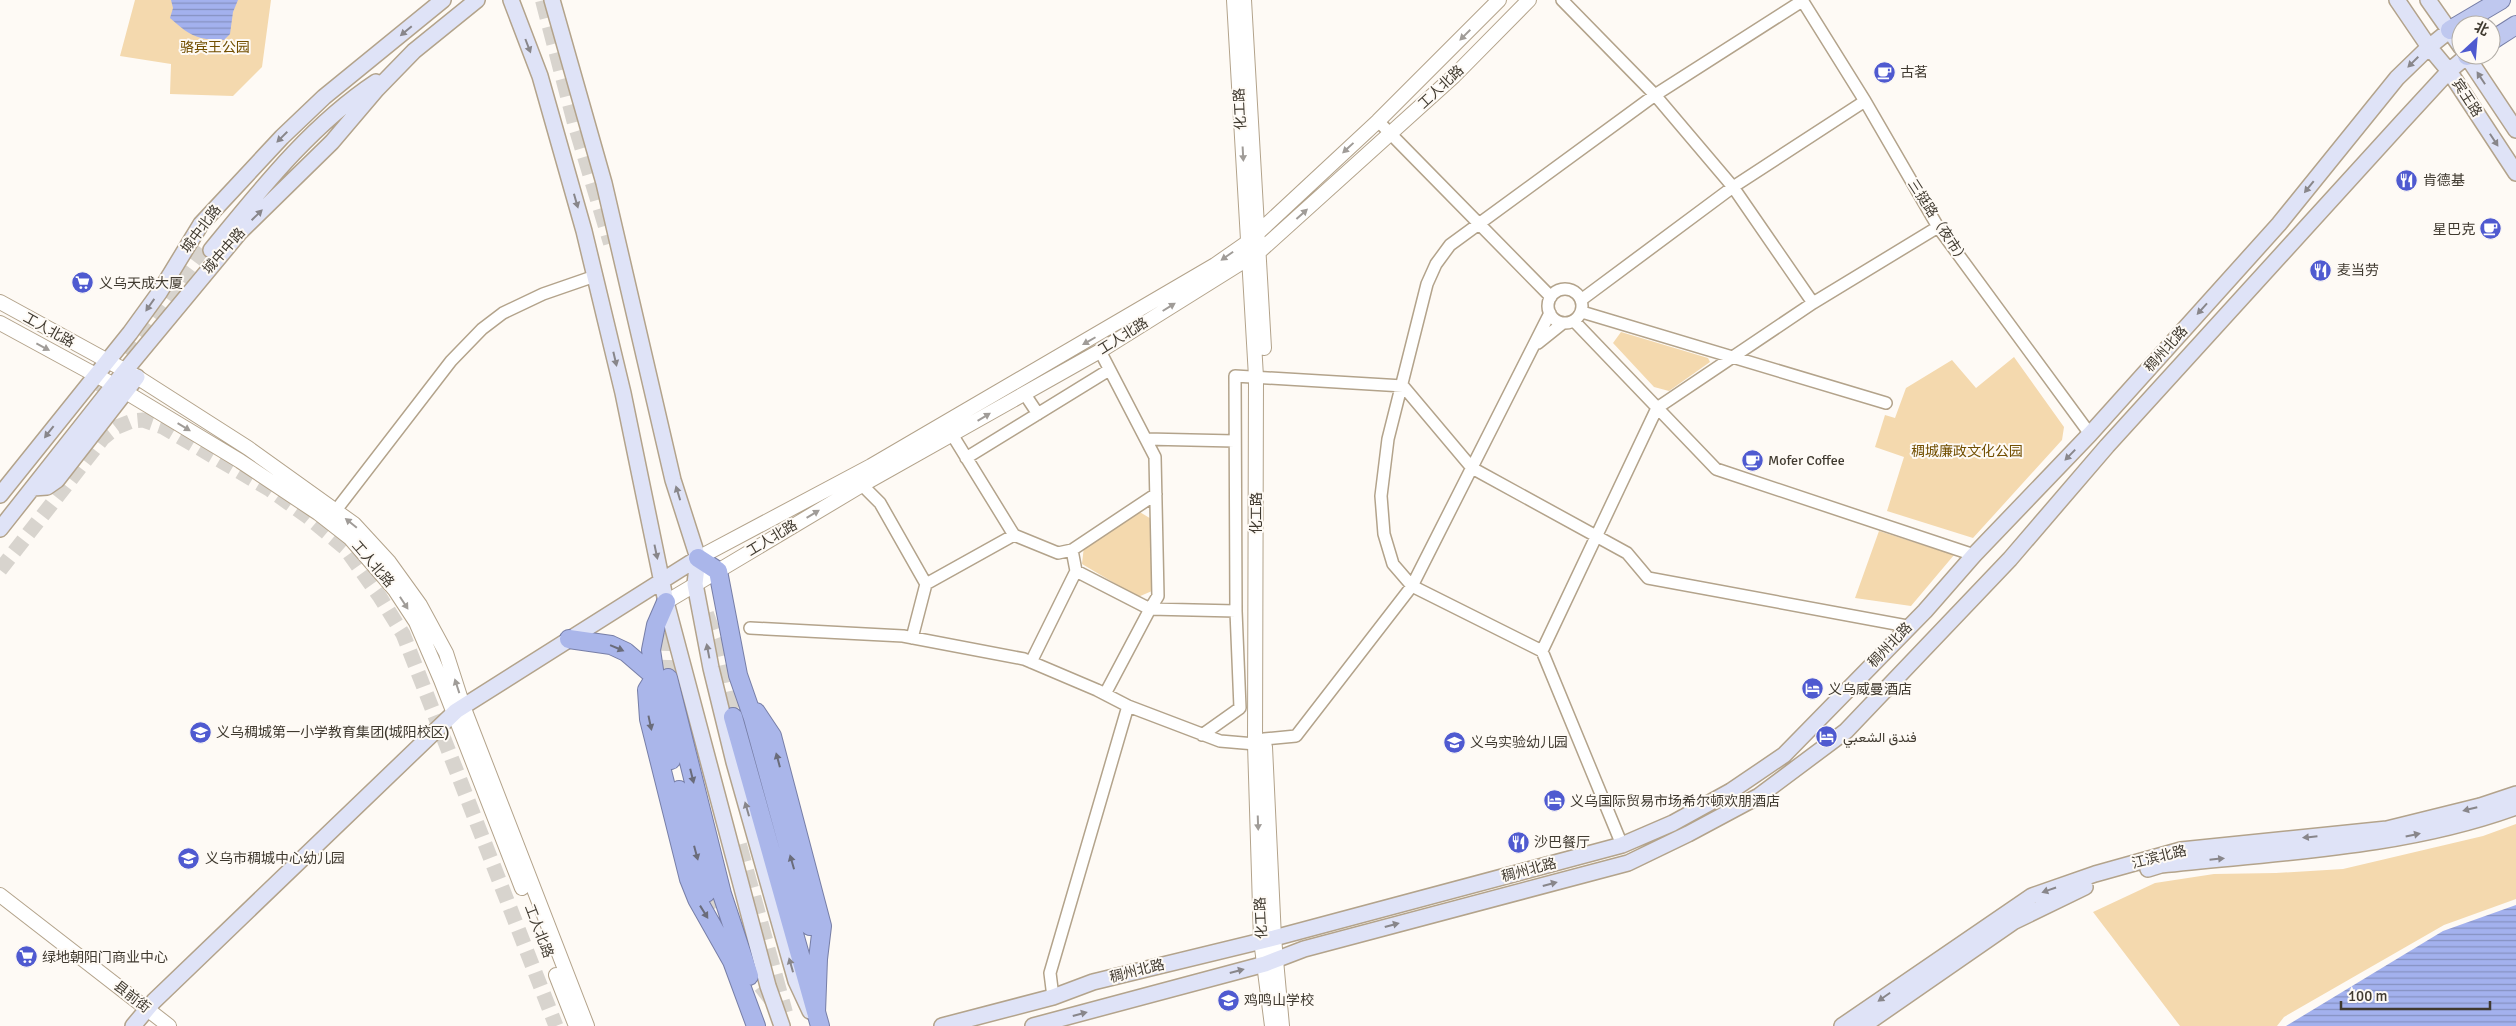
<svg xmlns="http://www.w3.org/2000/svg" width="2516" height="1026" viewBox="0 0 2516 1026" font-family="Signika,Vazirmatn,'Noto Sans SC',sans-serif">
  <defs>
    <pattern id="water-rules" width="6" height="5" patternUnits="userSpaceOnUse" patternTransform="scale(1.25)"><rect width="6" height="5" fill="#a3b1ee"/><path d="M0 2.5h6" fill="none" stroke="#8691c1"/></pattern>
  </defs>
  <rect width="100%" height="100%" fill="#fefaf5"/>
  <path fill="#f4d9ae" d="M135,0H271L262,67L233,96L170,94L171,64L120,56Z
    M1621,332L1708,358L1710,362L1669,391L1654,387L1613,343Z
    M2014,357L2064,427L2062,440L1973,538L1887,511L1904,457L1875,447L1885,415L1895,418L1906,388L1952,360L1976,388Z
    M1138,511L1153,520L1152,591L1138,597L1082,564L1084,546Z
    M1879,531L1954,555L1911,606L1855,598Z
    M2516,824V899L2444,925L2284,1017L2277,1026H2180L2093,912L2155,883L2214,874L2276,873L2343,869L2483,836Z"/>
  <path fill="url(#water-rules)" d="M171,0H238L233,12L230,34L224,40C216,38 208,40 201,38C189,35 179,26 170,18L173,8Z
    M2516,905V1026H2286L2443,931Z"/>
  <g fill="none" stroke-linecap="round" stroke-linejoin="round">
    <path stroke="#d8d4ce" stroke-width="15" stroke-dasharray="15 8" stroke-linecap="butt" d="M103,393L109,375L206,245
      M0,570L103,438L117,427L132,421L143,420L163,427L269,489L308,517L346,549L380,597L403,634L556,1026"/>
    <path stroke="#d8d4ce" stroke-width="18" stroke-dasharray="18 9" stroke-linecap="butt" d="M544,0L576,123L612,243
      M705,614L719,653L733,717
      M668,678L669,620
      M738,845L784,1013
      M706,893L753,974L774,1001"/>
    <defs>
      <path id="minor" d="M1562,0L1655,95L1733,187L1813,303
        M1802,0L1865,101L1938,227L2090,434
        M1378,121L1551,297
        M1548 306a17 17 0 1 1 34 0a17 17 0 1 1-34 0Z
        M1581,300L1733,187L1865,101
        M1582,312L1886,403
        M1574,321L1716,469L1974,555
        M1538,343L1563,323
        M1100,351L1155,457L1158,596L1150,609L1236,611
        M1024,393L1038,414
        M953,436L1014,535L1058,553L1072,550
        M1146,439L1235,441
        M966,458L1109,370
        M862,485L880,503L926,584
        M330,518L451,361L482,329L503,313L543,294L595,276
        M1076,571L1072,550L1156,494
        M750,628L903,636L1024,659L1097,690L1128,706L1220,741L1255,744L1264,739L1296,736L1412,586L1550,313
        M912,638L926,584L1014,535
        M1542,651L1412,586L1393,564L1384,534L1381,496L1388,439L1427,284L1436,264L1450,245L1655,95L1802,1
        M1031,662L1076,571L1150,609L1105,694
        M1202,735L1240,708L1236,611L1235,376L1403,386L1472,468L1627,553L1648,578L1907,626
        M1622,845L1542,651L1657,408L1813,303L1938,227
        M1053,997L1050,973L1128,706"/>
      <path id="tertiary" d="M1234,0L1256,377L1255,744L1261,940L1272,1026
        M1244,0L1264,348
        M0,302L137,377L248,448L354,524L389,562L420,605L446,653L463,706L587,1026
        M0,323L114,385L240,461L318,513L350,538L395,590L416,622L441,680L522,888
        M698,558L871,466L1215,265L1248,242L1378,121L1499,0
        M666,602L862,485L1100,351L1260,251L1454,76L1529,0
        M1265,747L1274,938L1282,1026
        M0,895L169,1026
        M556,975L576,1026"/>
      <path id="secondary" d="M511,0L540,76L584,231L623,393L666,602L768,986L782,1026
        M552,0L604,183L673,480L698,558L695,584L711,668L734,762L796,981L810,1011
        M2397,0L2429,47L2449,71L2516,173
        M2428,0L2461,47
        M2466,55L2516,130
        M211,250C261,189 310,126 376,82
        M33,488L47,487L57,480L137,377
        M0,495L130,333L159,293L201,224L282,137L324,97L443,0
        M0,529L124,372L240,232L332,142L377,89L414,51L477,0
        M2148,869L2161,865C2280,852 2404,848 2516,807
        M133,1026L154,1001L456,711L698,558
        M942,1026L1053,997L1093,982L1274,938L1622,845L1673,823L1731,791L1784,755L1925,611L1974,555L2090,434L2279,224L2397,78L2429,47L2450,30
        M1033,1026L1265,964L1304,949L1628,863L1688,834L1759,796L1846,731L2010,559L2107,446L2402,122L2449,71L2467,56
        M1842,1026L2032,896L2095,874L2181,850L2387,829L2480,806L2516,794
        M1863,1026L2013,922L2085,887"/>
      <path id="primary" d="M2450,30L2501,0
        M2491,41L2516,25
        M2467,56L2468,55"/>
      <path id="trunk" d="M698,558L718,571L738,675L753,718L810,926
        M666,602L656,625L651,650L659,703L671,760
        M569,639L611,645L626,652L655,677L647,690L649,719L689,879L697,899L732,961L756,1026
        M668,678L722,894L749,976
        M756,712L772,736L822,926L818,959L816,1012
        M733,717L820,1026
        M679,790L706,893"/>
    </defs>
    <use href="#minor" stroke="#b3a38b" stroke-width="14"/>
    <use href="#tertiary" stroke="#b3a38b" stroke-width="16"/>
    <use href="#secondary" stroke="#b3a38b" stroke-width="18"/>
    <use href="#primary" stroke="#777ea6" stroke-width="20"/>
    <use href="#trunk" stroke="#777ea6" stroke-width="20"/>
    <use href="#minor" stroke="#fff" stroke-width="11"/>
    <use href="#tertiary" stroke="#fff" stroke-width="14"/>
    <use href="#secondary" stroke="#dfe3f7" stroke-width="15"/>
    <use href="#primary" stroke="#bfc8ef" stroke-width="18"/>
    <use href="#trunk" stroke="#aab6ea" stroke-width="18"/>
  </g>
  <defs><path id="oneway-solid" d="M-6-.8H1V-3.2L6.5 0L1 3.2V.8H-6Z" transform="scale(1.25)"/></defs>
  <g fill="#88868a">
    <use href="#oneway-solid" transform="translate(406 31) rotate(140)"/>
    <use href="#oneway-solid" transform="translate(528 46) rotate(69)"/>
    <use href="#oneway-solid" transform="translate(2413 62) rotate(135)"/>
    <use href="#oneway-solid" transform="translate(2481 78) rotate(-123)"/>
    <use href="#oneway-solid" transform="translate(282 137) rotate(135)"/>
    <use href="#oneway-solid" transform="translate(2494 140) rotate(57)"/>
    <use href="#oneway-solid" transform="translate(2309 187) rotate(129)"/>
    <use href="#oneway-solid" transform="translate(576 201) rotate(74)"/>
    <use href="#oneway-solid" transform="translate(257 215) rotate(-44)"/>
    <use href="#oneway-solid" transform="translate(150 305) rotate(125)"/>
    <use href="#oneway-solid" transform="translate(2202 309) rotate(132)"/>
    <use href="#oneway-solid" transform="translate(615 359) rotate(77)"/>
    <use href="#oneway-solid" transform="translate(49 432) rotate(128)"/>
    <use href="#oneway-solid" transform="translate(2070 455) rotate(134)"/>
    <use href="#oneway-solid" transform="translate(678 493) rotate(-107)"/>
    <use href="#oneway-solid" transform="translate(656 552) rotate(78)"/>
    <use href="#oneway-solid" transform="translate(708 651) rotate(-101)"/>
    <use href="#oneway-solid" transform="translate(747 809) rotate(-106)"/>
    <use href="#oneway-solid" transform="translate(2470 809) rotate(166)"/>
    <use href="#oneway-solid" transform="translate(2413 835) rotate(-12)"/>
    <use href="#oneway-solid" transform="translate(2310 837) rotate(174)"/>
    <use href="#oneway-solid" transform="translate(2217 859) rotate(-6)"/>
    <use href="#oneway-solid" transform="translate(1550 884) rotate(-15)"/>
    <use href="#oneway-solid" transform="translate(2049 890) rotate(161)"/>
    <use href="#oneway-solid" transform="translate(1392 925) rotate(-15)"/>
    <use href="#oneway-solid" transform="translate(791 965) rotate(-106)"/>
    <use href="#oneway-solid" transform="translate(1237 971) rotate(-15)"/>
    <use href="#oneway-solid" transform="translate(1884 997) rotate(145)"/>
    <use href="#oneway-solid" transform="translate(1080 1014) rotate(-15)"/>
  </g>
  <g fill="#a09c98">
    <use href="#oneway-solid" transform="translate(1465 35) rotate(135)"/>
    <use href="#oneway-solid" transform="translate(1348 148) rotate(137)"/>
    <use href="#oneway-solid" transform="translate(1243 154) rotate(87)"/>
    <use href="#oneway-solid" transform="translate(1302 214) rotate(-42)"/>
    <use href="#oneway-solid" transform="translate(1227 256) rotate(145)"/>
    <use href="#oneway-solid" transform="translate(1169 307) rotate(-32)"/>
    <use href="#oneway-solid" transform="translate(1089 341) rotate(150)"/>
    <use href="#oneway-solid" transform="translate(43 347) rotate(28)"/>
    <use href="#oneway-solid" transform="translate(984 417) rotate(-31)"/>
    <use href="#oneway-solid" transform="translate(184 427) rotate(31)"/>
    <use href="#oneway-solid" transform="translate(813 514) rotate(-31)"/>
    <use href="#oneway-solid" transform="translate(351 523) rotate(-141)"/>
    <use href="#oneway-solid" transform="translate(404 603) rotate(57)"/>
    <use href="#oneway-solid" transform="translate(457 686) rotate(-108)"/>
    <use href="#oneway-solid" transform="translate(1258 823) rotate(88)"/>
  </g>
  <g fill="#6a6c7a">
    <use href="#oneway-solid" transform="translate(617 648) rotate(23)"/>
    <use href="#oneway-solid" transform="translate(650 723) rotate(78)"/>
    <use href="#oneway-solid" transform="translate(778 760) rotate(-105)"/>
    <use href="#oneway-solid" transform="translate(692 776) rotate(76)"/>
    <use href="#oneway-solid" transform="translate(696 853) rotate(75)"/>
    <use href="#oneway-solid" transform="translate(792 862) rotate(-106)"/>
    <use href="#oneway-solid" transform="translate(704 912) rotate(58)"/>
  </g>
  <defs>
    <symbol id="cafe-disc" viewBox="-11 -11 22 22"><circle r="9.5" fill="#4f5ad0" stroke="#fefaf5"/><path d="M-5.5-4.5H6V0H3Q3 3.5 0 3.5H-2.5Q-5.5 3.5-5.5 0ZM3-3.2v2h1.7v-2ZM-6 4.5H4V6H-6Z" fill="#fff"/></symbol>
    <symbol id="restaurant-disc" viewBox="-11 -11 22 22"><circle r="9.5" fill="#4f5ad0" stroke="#fefaf5"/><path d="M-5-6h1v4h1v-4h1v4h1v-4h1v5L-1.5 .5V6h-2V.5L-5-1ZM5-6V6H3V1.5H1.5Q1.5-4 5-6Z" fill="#fff"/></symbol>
    <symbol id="supermarket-disc" viewBox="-11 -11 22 22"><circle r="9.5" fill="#4f5ad0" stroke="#fefaf5"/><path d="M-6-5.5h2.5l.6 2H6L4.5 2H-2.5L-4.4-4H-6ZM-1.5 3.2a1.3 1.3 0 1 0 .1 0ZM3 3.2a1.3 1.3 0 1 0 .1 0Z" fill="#fff"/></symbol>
    <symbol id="hotel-disc" viewBox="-11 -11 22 22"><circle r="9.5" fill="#4f5ad0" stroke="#fefaf5"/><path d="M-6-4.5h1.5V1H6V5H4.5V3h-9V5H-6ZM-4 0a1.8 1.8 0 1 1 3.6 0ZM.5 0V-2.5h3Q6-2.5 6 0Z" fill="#fff"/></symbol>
    <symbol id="school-disc" viewBox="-11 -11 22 22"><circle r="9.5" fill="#4f5ad0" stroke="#fefaf5"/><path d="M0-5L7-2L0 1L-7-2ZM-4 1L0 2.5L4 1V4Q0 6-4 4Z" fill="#fff"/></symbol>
  </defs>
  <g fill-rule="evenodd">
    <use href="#cafe-disc" x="1872" y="60" width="25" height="25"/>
    <use href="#restaurant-disc" x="2394" y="168" width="25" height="25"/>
    <use href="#cafe-disc" x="2478" y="216" width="25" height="25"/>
    <use href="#restaurant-disc" x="2308" y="258" width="25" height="25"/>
    <use href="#supermarket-disc" x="70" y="270" width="25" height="25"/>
    <use href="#cafe-disc" x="1740" y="448" width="25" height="25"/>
    <use href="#hotel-disc" x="1800" y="676" width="25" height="25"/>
    <use href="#school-disc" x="188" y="720" width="25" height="25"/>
    <use href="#hotel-disc" x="1814" y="724" width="25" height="25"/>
    <use href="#school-disc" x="1442" y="730" width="25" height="25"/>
    <use href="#hotel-disc" x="1542" y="788" width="25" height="25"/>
    <use href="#restaurant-disc" x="1506" y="830" width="25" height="25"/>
    <use href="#school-disc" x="176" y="846" width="25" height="25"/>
    <use href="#supermarket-disc" x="14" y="944" width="25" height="25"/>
    <use href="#school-disc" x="1216" y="988" width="25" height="25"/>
  </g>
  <g text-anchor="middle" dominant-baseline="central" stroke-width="4" stroke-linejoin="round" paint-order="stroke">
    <g font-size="14" fill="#724f00" stroke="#fefaf5">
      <text x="215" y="47">骆宾王公园</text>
      <text x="1967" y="451">稠城廉政文化公园</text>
    </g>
    <g font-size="14" fill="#403a30" stroke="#fefaf5" text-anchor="start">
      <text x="1900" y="72">古茗</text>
      <text x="2423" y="180">肯德基</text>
      <text x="2475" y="229" text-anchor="end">星巴克</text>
      <text x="2337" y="270">麦当劳</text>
      <text x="99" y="283">义乌天成大厦</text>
      <text x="1768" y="460">Mofer Coffee</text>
      <text x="1828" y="689">义乌威曼酒店</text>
      <text x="216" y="732">义乌稠城第一小学教育集团(城阳校区)</text>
      <text x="1843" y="737">فندق الشعبي</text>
      <text x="1470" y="742">义乌实验幼儿园</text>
      <text x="1570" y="801">义乌国际贸易市场希尔顿欢朋酒店</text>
      <text x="1534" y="842">沙巴餐厅</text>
      <text x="205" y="858">义乌市稠城中心幼儿园</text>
      <text x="42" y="957">绿地朝阳门商业中心</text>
      <text x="1244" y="1000">鸡鸣山学校</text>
    </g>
    <g font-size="14" fill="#403a30" stroke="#fefaf5">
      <text transform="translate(1441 87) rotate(-43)">工人北路</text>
      <text transform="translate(2467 98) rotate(57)">宾王路</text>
      <text transform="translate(1240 109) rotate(-93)">化工路</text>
      <text transform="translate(1938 222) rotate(57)">三挺路（夜市）</text>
      <text transform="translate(201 229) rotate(-53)">城中北路</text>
      <text transform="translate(224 251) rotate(-49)">城中中路</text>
      <text transform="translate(49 330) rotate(29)">工人北路</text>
      <text transform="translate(1123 336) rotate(-32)">工人北路</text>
      <text transform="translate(2166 349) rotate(-48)">稠州北路</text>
      <text transform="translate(1256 513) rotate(-90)">化工路</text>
      <text transform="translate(772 538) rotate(-31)">工人北路</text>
      <text transform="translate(373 564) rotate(49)">工人北路</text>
      <text transform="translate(1890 645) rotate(-46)">稠州北路</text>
      <text transform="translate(2159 857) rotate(-14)">江滨北路</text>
      <text transform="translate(1529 870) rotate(-15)">稠州北路</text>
      <text transform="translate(1261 918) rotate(-93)">化工路</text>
      <text transform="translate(539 931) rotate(69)">工人北路</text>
      <text transform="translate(1137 971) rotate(-14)">稠州北路</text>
      <text transform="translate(132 997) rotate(38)">县前街</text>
    </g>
  </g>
  <g transform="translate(2476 40) rotate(26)"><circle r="24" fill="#fefaf5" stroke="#b2ada6"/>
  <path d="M0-4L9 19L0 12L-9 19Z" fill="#4f5ad0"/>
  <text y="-8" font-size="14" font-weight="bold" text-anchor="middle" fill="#403a30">北</text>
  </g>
  <path d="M2341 1001v8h149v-8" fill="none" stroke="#403a30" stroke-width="2.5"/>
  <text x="2348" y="1001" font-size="15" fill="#403a30" stroke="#fefaf5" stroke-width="4" paint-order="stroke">100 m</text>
</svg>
